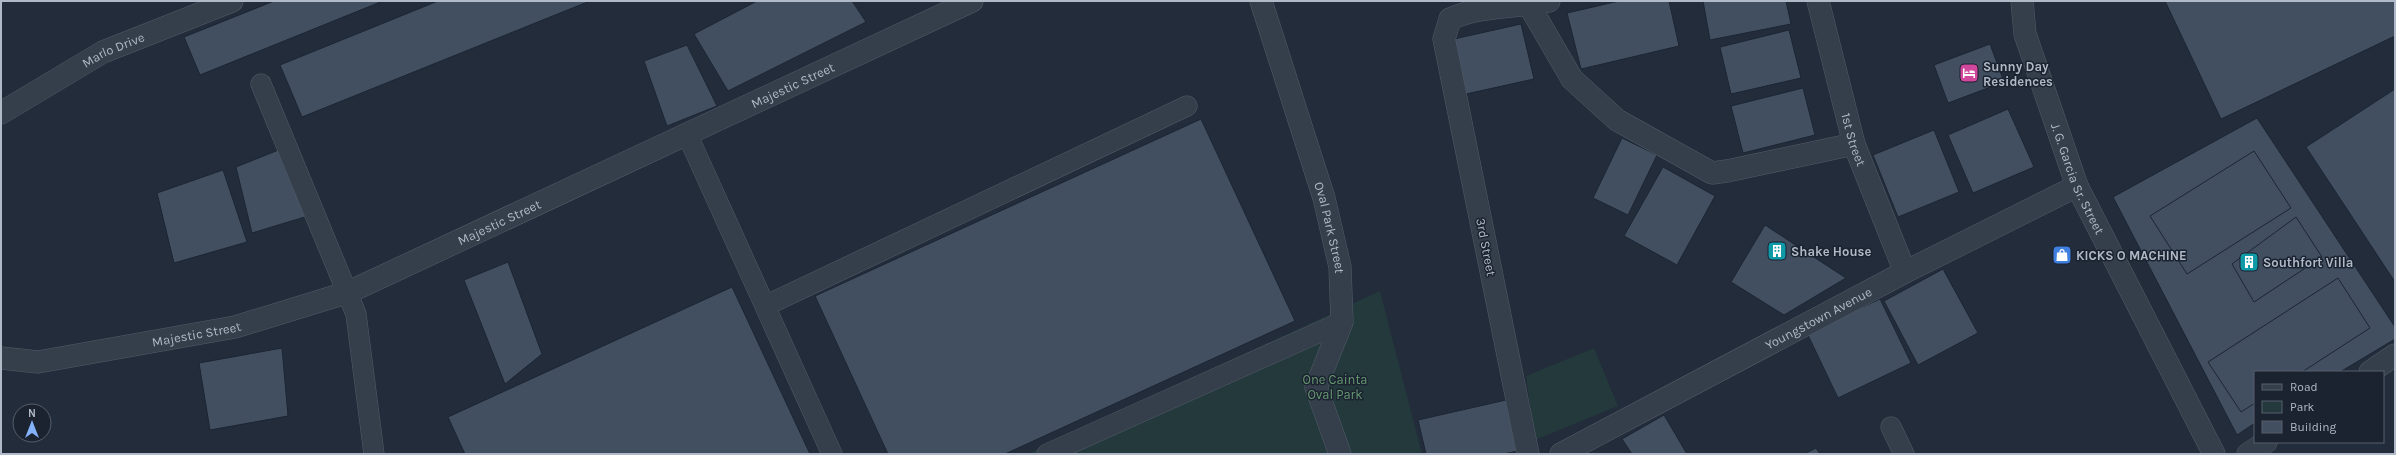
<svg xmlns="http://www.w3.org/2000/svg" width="2396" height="455" viewBox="0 0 2396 455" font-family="Karla,sans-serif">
  <rect width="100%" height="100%" fill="#222c3b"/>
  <path fill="#24393c" d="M1380,291L1422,454H1028Z
    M1594,348L1618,406L1535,440L1526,376Z"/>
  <path fill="#424f60" stroke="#1d2532" d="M274,1H383L200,75L184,37Z
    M438,1H590L302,117L280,65Z
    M757,1H852L866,22L728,91L694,34Z
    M1619,1H1669L1679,46L1581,69L1567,13Z
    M1703,1H1786L1791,24L1710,40Z
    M2165,1H2395V36L2221,119Z
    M1521,24L1534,79L1466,94L1454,39Z
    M1789,30L1801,78L1731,94L1720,47Z
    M1990,44L2004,82L1948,103L1934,65Z
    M687,45L717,106L667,126L644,61Z
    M1803,88L1815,135L1743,153L1731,106Z
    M2395,89V282L2306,147Z
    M2008,109L2034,167L1973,193L1948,135Z
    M2257,118L2395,327V339L2340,372H2255V423L2237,435L2113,197Z
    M1201,119L1295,321L1005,454H888L815,296Z
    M1934,130L1959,192L1898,217L1873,155Z
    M1622,138L1657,155L1628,215L1593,198Z
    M281,149L308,216L252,233L236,167Z
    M2254,151L2291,208L2187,274L2150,216Z
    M1663,167L1715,196L1677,265L1624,236Z
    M223,170L247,242L174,263L157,193Z
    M2296,217L2322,257L2254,302L2232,264Z
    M1765,225L1846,278L1784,315L1731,282Z
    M508,262L542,354L505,384L464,280Z
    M1943,269L1978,333L1918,365L1884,301Z
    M2338,278L2370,328L2302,372H2255V403L2241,412L2208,362Z
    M732,287L810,454H465L448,417Z
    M1880,299L1911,363L1838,398L1807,333Z
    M282,348L288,416L210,430L199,363Z
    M1506,400L1518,451L1503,454H1426L1418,420Z
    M1664,415L1687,454H1632L1622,439Z
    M1816,448L1820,454H1804Z"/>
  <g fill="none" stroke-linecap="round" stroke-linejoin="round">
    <defs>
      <path id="service" d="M261,84L356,314L374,454
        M687,134L832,454
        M765,306L1187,106
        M1891,427L1904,454
        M1047,454L1342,322"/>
      <g id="minor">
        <path id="s1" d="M1261,1L1324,198L1340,267L1342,322L1316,387L1340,454"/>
        <path id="s2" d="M1818,1L1854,144L1905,272"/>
        <path d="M1529,5L1572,79L1617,120L1712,173L1727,171L1854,144"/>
        <path id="s3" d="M1,113L103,52L232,1"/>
        <path id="s4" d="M1,358L38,362L235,327L349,292L972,1"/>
        <path d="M1528,454L1444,39L1450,19C1481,5 1515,8 1549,1"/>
        <path id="s5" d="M1561,454L1905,272L2077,186"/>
      </g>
      <g id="tertiary">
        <path id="s6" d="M2022,1L2025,34L2077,186L2214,454"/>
        <path d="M2370,372L2395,355"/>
        <path d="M2248,454L2266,442"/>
      </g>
    </defs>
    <use href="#service" stroke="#535c69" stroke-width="21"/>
    <use href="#minor" stroke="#535c69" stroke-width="23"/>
    <use href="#tertiary" stroke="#535c69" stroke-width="23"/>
    <use href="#service" stroke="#353e4b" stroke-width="20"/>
    <use href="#minor" stroke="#353e4b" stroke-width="22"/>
    <use href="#tertiary" stroke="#353e4b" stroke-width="22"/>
  </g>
  <defs>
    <symbol id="hotel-square" viewBox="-11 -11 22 22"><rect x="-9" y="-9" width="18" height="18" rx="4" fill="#d1479c" stroke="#1b2330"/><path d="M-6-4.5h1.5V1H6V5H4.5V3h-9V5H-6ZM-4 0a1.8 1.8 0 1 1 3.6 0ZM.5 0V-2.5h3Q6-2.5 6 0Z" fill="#fff"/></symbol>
    <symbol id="building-square" viewBox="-11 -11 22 22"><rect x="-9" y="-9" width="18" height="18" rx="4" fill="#0f9aa8" stroke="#1b2330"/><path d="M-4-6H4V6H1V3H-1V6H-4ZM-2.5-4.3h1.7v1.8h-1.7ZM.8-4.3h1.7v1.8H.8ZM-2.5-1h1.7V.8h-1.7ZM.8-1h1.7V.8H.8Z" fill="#fff"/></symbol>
    <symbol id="shop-square" viewBox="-11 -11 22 22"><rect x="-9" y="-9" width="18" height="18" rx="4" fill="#3f7fe0" stroke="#1b2330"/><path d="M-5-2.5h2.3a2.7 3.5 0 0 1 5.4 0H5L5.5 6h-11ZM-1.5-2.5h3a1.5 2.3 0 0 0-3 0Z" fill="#fff"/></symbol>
  </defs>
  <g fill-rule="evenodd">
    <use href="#hotel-square" x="1958" y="62" width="22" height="22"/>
    <use href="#building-square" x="1766" y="240" width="22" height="22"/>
    <use href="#shop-square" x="2051" y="244" width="22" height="22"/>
    <use href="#building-square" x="2238" y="251" width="22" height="22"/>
  </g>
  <g text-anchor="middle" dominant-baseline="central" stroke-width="3" stroke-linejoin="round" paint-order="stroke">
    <g font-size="13" fill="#b0b9c7" stroke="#1b2330">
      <text stroke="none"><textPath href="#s3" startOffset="129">Marlo Drive</textPath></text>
      <text stroke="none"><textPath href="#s4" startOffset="846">Majestic Street</textPath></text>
      <text stroke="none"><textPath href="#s2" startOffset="143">1st Street</textPath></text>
      <text stroke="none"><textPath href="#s6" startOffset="187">J. G. Garcia Sr. Street</textPath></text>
      <text stroke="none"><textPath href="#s4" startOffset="522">Majestic Street</textPath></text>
      <text stroke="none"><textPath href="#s1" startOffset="237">Oval Park Street</textPath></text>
      <text transform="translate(1486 247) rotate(79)">3rd Street</text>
      <text stroke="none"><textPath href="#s5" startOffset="291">Youngstown Avenue</textPath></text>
      <text stroke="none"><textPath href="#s4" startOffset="198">Majestic Street</textPath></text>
    </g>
    <g font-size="13" font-weight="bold" fill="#b0b9c7" stroke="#1b2330" text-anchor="start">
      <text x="1983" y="66">Sunny Day<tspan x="1983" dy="15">Residences</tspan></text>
      <text x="1791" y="251">Shake House</text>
      <text x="2076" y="255">KICKS O MACHINE</text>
      <text x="2263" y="262">Southfort Villa</text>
    </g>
    <g font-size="13" fill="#679972" stroke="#1b2330">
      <text x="1335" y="379">One Cainta<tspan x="1335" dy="15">Oval Park</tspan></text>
    </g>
  </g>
  <rect width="2396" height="455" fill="none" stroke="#b0b9c7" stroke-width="4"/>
  <rect x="2254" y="371" width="130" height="72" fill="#1b2330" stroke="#575f6c"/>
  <rect x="2262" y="384" width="20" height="6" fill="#353e4b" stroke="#575f6c"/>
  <text x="2290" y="391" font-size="12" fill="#b0b9c7">Road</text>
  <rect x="2262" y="401" width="20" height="12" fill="#24393c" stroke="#575f6c"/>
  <text x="2290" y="411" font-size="12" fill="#b0b9c7">Park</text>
  <rect x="2262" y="421" width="20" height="12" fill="#424f60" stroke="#575f6c"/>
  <text x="2290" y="431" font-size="12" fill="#b0b9c7">Building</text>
  <g transform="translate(32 423)"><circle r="19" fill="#1b2330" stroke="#575f6c"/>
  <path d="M0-3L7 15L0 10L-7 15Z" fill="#83b1fa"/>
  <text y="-6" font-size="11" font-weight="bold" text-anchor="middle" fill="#b0b9c7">N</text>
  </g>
</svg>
